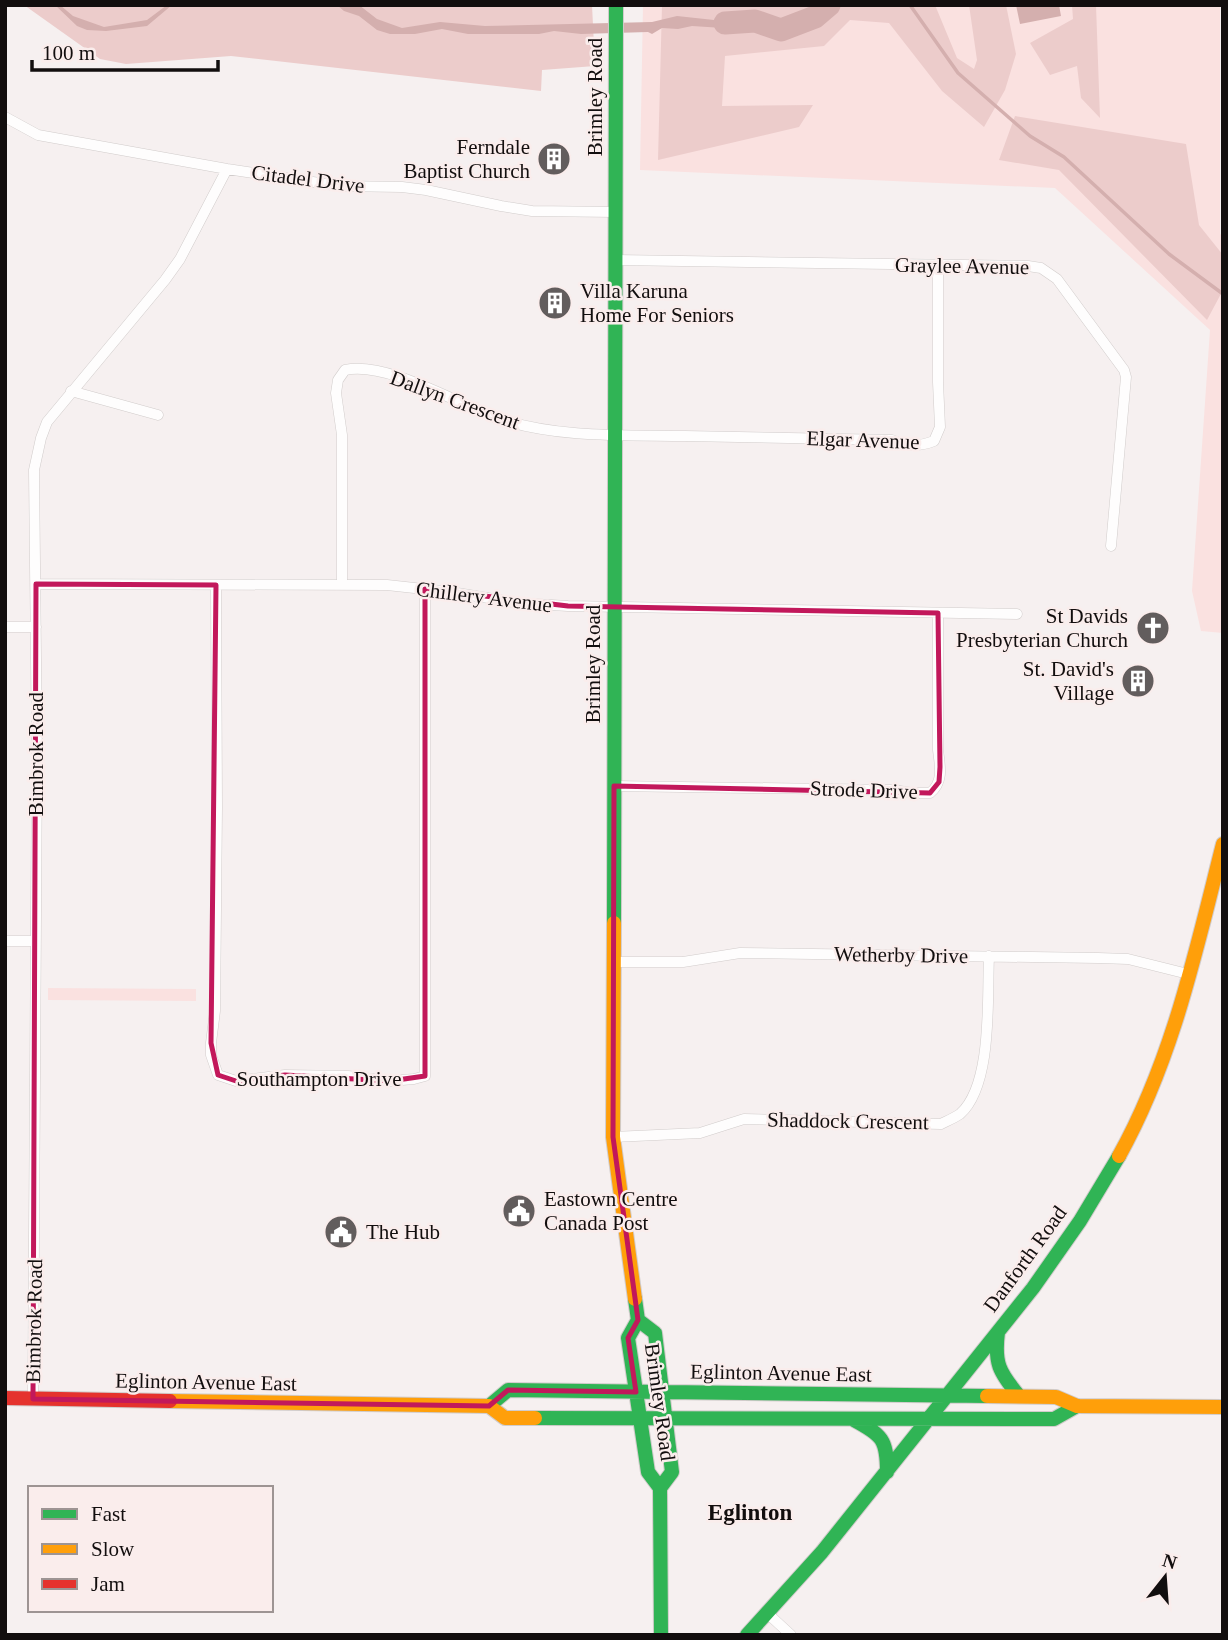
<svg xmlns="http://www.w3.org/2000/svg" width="1228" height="1640" viewBox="0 0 1228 1640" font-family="Georgia,serif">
  <rect width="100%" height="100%" fill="#f6f0f0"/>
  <path fill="#fae1e0" d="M643,5H1220V234L1223,236V633L1201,631L1192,591L1210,330L1055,188L640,170Z
    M48,988L196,989V1001L48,1000Z"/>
  <path fill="#eccccb" d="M24,5H592L595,66L542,70L541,91L231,56L126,64L100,59Z
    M662,5H935L957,58L974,69L977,60L969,5H1006L1016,54L1005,90L984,127L942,91L889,23L850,20L824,46L725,56L722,106L813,105L799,127L658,160Z
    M1072,5H1096L1100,118L1081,98L1077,66L1050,75L1030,43L1073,19Z
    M1015,116L1186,144L1199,225L1223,255V290L1207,320L1059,170L999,160Z"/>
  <path fill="#d4afae" d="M55,5H60L73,16L104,27L147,20L167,5H172L147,26L106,31L87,30L77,26Z
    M337,5H359L377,19L402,28L440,22L485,26L652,22L677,16L714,20L755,21L723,28L692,26L678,29L662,28L652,34L648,32L581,34L554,31L539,34H468L442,29L415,34H390L377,30L359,16L344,11Z
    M1016,5H1059L1061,16L1020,24Z"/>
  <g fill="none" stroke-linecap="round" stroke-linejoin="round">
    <path stroke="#d4afae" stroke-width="3.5" d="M910,5L958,73L1030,136L1064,157L1169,254L1223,294"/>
    <path stroke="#d4afae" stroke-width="23" d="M725,23L755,21L781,30L815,17L829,5"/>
    <defs>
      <path id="street" d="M5,117L38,135L227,169L339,186L402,187L426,190L501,206L532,211L616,212
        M616,260L1028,266L1041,268L1057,279L1124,370L1126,377L1111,546
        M71,391L158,415
        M36,584L387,585L451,592L519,603L568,606L1017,614
        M342,584V435L336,393L338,380L345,370C388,361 459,405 500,419C558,438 624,435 685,436C754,437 823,439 892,440C907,446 919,447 934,441L940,427L938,382V266
        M216,585L217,807L215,1011L211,1043V1055L218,1075L236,1081L285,1075L348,1076L390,1081L414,1079L425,1076V589
        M5,627H36
        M614,786L893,790L913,793H930C944,782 940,766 938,750V613
        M5,941H35
        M613,962H683L740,953L1098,958L1128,959L1188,974
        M613,1137L700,1133L744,1119L941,1124C947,1121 954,1118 960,1114C993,1085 987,997 989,956
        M33,1399L37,754L34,470L41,438L47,422L165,280L180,259L227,169
        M766,1612L791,1635"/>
      <path id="fast" d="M614,923L616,5
        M635,1299L638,1320L628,1338L648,1472L660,1488L661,1635
        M638,1320L655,1333L672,1472L660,1488
        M998,1332C994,1363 999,1372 1019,1396
        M489,1406L508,1390L987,1396
        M535,1418L1054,1419L1077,1406
        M854,1420C882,1435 887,1439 887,1472
        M747,1635L822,1552L1033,1288L1080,1221L1119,1156"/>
      <path id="slow" d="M614,923L613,1137L635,1299
        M1119,1156C1173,1059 1196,950 1223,844
        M987,1396L1056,1397L1077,1406L1223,1407
        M170,1401L489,1406L505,1418H535"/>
      <path id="jam" d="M5,1398L170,1401"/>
    </defs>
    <use href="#street" stroke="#d1cccb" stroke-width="11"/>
    <use href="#fast" stroke="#d1cccb" stroke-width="16"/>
    <use href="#slow" stroke="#d1cccb" stroke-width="16"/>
    <use href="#jam" stroke="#d1cccb" stroke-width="16"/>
    <use href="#street" stroke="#fefdfd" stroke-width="10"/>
    <use href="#fast" stroke="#30b455" stroke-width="14"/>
    <use href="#slow" stroke="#ff9f0a" stroke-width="14"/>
    <use href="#jam" stroke="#e5322d" stroke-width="14"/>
  </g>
  <path fill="none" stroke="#c2185b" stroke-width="5" stroke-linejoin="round" d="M36,584L216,585L211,1043L218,1075L236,1081L285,1075L390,1081L425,1076V589L568,606L938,613L940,767L939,782L930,793L614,786L613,1137L638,1320L628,1338L636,1392L508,1390L489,1406L33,1399Z"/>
  <defs>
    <symbol id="building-disc" viewBox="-11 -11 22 22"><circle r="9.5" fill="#625d5d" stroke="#faedec"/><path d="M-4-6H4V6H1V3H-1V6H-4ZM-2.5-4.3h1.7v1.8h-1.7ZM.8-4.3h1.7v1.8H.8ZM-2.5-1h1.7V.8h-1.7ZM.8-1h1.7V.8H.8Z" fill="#fff"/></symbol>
    <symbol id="church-disc" viewBox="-11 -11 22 22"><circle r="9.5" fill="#625d5d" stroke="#faedec"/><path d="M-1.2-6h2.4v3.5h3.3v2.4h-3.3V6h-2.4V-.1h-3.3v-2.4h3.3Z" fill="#fff"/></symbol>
    <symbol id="civic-disc" viewBox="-11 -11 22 22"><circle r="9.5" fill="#625d5d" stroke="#faedec"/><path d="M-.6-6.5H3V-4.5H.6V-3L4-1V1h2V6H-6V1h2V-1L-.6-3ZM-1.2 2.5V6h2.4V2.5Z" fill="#fff"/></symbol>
  </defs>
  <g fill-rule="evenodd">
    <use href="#building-disc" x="535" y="140" width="38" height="38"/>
    <use href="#building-disc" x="536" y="284" width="38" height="38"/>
    <use href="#church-disc" x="1134" y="609" width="38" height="38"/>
    <use href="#building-disc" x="1119" y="662" width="38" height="38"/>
    <use href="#civic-disc" x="500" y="1192" width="38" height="38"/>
    <use href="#civic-disc" x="322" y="1213" width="38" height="38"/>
  </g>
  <g text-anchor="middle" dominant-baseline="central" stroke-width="5" stroke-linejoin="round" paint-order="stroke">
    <g font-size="21" fill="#120e0e" stroke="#faedec">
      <text transform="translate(595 97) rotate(-90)">Brimley Road</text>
      <text transform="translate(308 179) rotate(7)">Citadel Drive</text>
      <text transform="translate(962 266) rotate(1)">Graylee Avenue</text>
      <text transform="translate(455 400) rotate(20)">Dallyn Crescent</text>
      <text transform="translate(863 440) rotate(2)">Elgar Avenue</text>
      <text transform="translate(484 597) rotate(7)">Chillery Avenue</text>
      <text transform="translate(593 664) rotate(-90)">Brimley Road</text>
      <text transform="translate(36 754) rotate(-90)">Bimbrok Road</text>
      <text transform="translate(864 790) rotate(2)">Strode Drive</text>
      <text transform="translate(901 955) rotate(1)">Wetherby Drive</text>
      <text x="319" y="1079">Southampton Drive</text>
      <text transform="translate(848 1121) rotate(1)">Shaddock Crescent</text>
      <text transform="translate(1025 1259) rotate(-54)">Danforth Road</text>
      <text transform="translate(34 1321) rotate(-89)">Bimbrok Road</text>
      <text transform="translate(781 1373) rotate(1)">Eglinton Avenue East</text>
      <text transform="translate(206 1382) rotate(1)">Eglinton Avenue East</text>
      <text transform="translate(660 1402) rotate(82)">Brimley Road</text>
    </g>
    <g font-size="21" fill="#120e0e" stroke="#faedec" text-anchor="end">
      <text x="530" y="147">Ferndale<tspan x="530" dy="24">Baptist Church</tspan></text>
      <text x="580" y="291" text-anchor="start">Villa Karuna<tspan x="580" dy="24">Home For Seniors</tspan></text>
      <text x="1128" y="616">St Davids<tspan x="1128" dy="24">Presbyterian Church</tspan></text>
      <text x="1114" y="669">St. David's<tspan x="1114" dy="24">Village</tspan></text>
      <text x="544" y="1199" text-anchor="start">Eastown Centre<tspan x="544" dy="24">Canada Post</tspan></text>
      <text x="366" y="1232" text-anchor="start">The Hub</text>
    </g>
    <g font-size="23" font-weight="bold" fill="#120e0e" stroke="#faedec">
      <text x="750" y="1512">Eglinton</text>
    </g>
  </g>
  <rect width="1228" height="1640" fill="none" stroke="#120e0e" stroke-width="14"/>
  <rect x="28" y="1486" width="245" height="126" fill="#faedec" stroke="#9d9493" stroke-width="2"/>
  <rect x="42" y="1509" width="35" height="10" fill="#30b455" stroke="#9d9493" stroke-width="2"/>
  <text x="91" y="1521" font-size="21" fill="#120e0e">Fast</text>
  <rect x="42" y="1544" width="35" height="10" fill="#ff9f0a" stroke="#9d9493" stroke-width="2"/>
  <text x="91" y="1556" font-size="21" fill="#120e0e">Slow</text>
  <rect x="42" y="1579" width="35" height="10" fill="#e5322d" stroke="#9d9493" stroke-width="2"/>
  <text x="91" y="1591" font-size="21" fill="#120e0e">Jam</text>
  <g transform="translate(1165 1577) rotate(17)" stroke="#faedec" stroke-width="5" paint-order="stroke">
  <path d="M0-5L12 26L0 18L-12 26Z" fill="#120e0e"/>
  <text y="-10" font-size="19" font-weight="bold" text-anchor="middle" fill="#120e0e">N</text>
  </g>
  <path d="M32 60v10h186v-10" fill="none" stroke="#120e0e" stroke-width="3.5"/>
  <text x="42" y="60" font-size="21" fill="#120e0e" stroke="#faedec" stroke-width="5" paint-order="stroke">100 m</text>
</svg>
